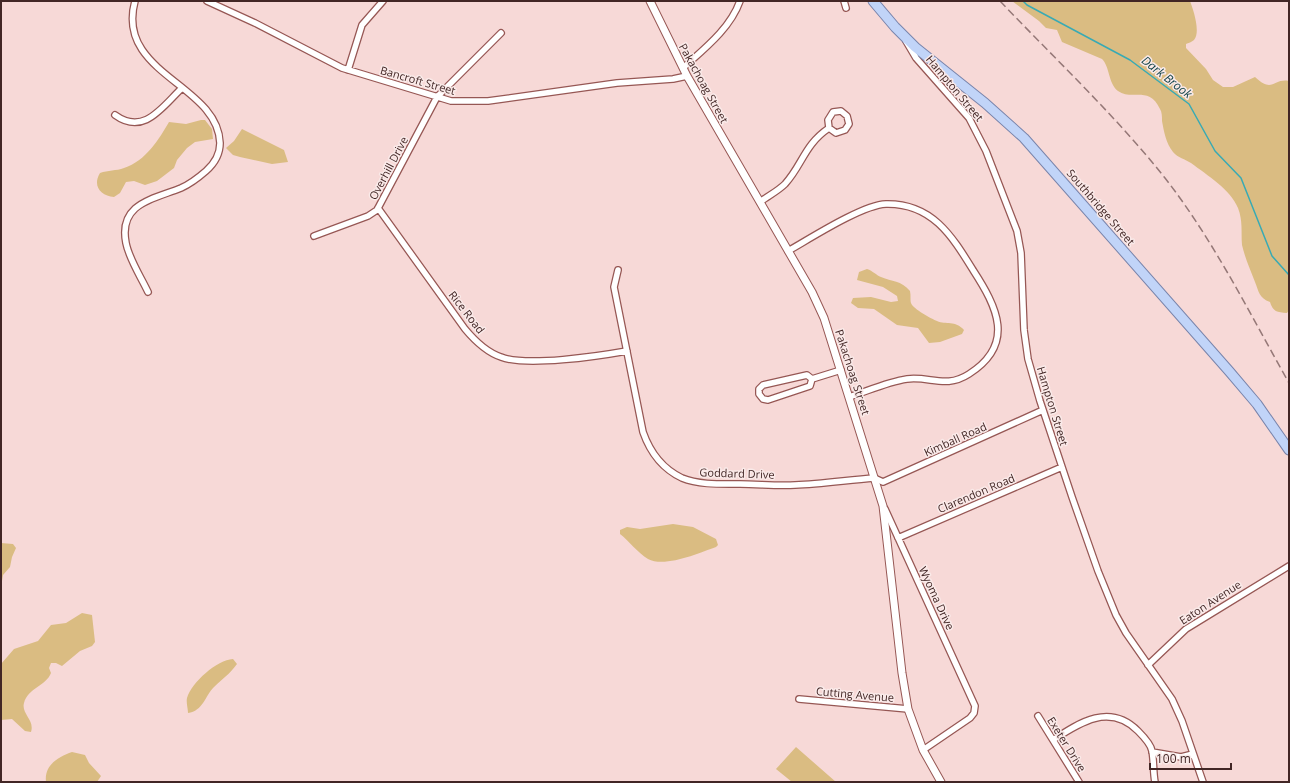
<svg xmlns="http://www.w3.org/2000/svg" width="1290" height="783" viewBox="0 0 1290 783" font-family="'Open Sans',sans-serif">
  <rect width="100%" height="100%" fill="#f7d9d7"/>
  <path fill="#dabc82" d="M1012,1H1190C1193,9 1201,32 1194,40C1192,42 1188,43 1186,44V48L1206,69L1213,80L1223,87H1233L1255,77C1273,94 1273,78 1289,81V310L1287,313C1277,312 1273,312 1270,302C1259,298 1259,292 1255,282C1250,269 1245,258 1242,245C1241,232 1243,221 1238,208C1231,190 1207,175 1191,163C1185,159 1178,158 1173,152C1166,143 1164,132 1162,121C1162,117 1162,112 1160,109C1149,85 1132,101 1118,91C1108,83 1110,67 1102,59L1062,42L1057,30L1046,28L1039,21Z
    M201,120H205L212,129L213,139L195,142L187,148L177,160L174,168L157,181L145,185L134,181L126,182L120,193L114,197C101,196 92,186 100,173C108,170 116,171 124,168C146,161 159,139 169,122L186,124Z
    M242,129L284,150L288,162L272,164L240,157L233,155L226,148L234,141Z
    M867,269C873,271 876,275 881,277C892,282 901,280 910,291C911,295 910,300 911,303C913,309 932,319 937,321C946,325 955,320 964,330L962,334L940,342L929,343L918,328L897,325L874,309L858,308L851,303L853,298L871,297L891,302L898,301L897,296L883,287L857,280L859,272Z
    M673,524L693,527L716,539L718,545L716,547C699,553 665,568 648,559C638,553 629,541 620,534V530L627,527L640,529Z
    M1,543L13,544L16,548L12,557L10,567L3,575L1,587Z
    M82,613L92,615L95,642L92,646L80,651L62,666L56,663H51L49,668L51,673C46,686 28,688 24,703C21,714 35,720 31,732L25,731L12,719L1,720V664L14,649L38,641L51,625L66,623Z
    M233,659L237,664C228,676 224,677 214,687C205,696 203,711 188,713C188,709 186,702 187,698C192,682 217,660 233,659Z
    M796,747L836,782H792L776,769Z
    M72,752L85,755L89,763L101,776L97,782H46C44,765 58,757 72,752Z"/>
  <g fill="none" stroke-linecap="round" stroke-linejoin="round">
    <path stroke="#38aab4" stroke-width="1.5" d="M1023,1L1027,5L1130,60L1189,104L1215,151L1241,178L1272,256L1289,275"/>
    <defs>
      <path id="minor" d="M135,1C115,74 218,84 220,143C220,155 215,163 206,171C198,178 190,184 181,188C154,199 118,203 126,243C129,259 141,277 148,292
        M207,1L255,23L342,68L451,101H488L617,83L673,79L687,76
        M844,1L846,8
        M906,41L916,58L969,118L986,151L1017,231L1021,253L1024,330L1028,359L1040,401L1072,497L1098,571L1116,615L1126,633L1172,699L1182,721L1203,782
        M683,68C704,49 730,29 740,1
        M348,70L362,25L383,1
        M115,115C144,136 162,107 182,88
        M760,202C768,196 778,191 785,184C803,164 804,145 829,128L836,133L845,130L849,124L847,116L841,111L833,112L828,120L829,128
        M378,208L465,329C475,341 486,352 501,357C526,367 599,356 627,351
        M314,236L368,216L377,210L437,97L501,33
        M788,251C811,238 862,205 886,204C932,203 952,236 973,270C997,307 1016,344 969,374C946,389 930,376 907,379C887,382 868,391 849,397
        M618,270L614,287L643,432C650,452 663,469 682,478C699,485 721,484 740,484C758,484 776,486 795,485C821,484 848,480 874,478L883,482L1043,410
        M812,379L807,375L763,385L759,389V394L763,399L768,400L810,386L812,379L841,370
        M885,509L975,706L974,713L970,718L923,750
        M898,538L1062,467
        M1148,665L1186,629L1289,566
        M799,699L908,709
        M1038,716L1079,782
        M1053,740C1080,722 1110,703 1138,731C1143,736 1151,745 1152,751C1154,761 1153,772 1155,782
        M1152,752L1181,757L1193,754"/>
      <path id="tertiary" d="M650,1L687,76L812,292L824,318L883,506L902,673L908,709L923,750L941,782"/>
      <path id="primary" d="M873,1L895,27L915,47L985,103L1024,138L1229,371L1257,404L1289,450"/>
    </defs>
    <use href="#minor" stroke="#965754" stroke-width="8"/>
    <use href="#tertiary" stroke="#965754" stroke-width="9"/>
    <use href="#primary" stroke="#7984ab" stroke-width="11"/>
    <use href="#minor" stroke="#fff" stroke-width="5.5"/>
    <use href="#tertiary" stroke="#fff" stroke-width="7"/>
    <use href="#primary" stroke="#c1d4f8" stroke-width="9"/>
    <path stroke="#957877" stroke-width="1.5" stroke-dasharray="8 4" stroke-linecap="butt" d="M1000,1C1055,59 1115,115 1165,178C1214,241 1250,314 1289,383"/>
  </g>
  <g text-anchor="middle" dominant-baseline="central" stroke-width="3" stroke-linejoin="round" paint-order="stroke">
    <g font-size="11" fill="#422625" stroke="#faeae9">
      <text transform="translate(418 80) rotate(16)">Bancroft Street</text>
      <text transform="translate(704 83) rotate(61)">Pakachoag Street</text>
      <text transform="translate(955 88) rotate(50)">Hampton Street</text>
      <text transform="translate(388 168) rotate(-62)">Overhill Drive</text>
      <text transform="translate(1101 207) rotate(49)">Southbridge Street</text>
      <text transform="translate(467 312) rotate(52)">Rice Road</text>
      <text transform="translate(853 372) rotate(72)">Pakachoag Street</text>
      <text transform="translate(1053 406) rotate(73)">Hampton Street</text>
      <text transform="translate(955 439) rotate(-24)">Kimball Road</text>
      <text transform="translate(737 473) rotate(2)">Goddard Drive</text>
      <text transform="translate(976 493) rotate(-23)">Clarendon Road</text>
      <text transform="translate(937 598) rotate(65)">Wyoma Drive</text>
      <text transform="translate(1210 602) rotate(-33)">Eaton Avenue</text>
      <text transform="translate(855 694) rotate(5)">Cutting Avenue</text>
      <text transform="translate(1067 744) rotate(58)">Exeter Drive</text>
    </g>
    <g font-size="12" font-style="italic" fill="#0f4246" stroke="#faeae9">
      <text transform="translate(1167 77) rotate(38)">Dark Brook</text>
    </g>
  </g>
  <rect width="1290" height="783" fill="none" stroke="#422625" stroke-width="4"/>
  <path d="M1150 763v6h81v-6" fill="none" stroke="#422625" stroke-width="2"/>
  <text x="1156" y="763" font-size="12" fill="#422625" stroke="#faeae9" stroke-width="3" paint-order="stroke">100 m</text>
</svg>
